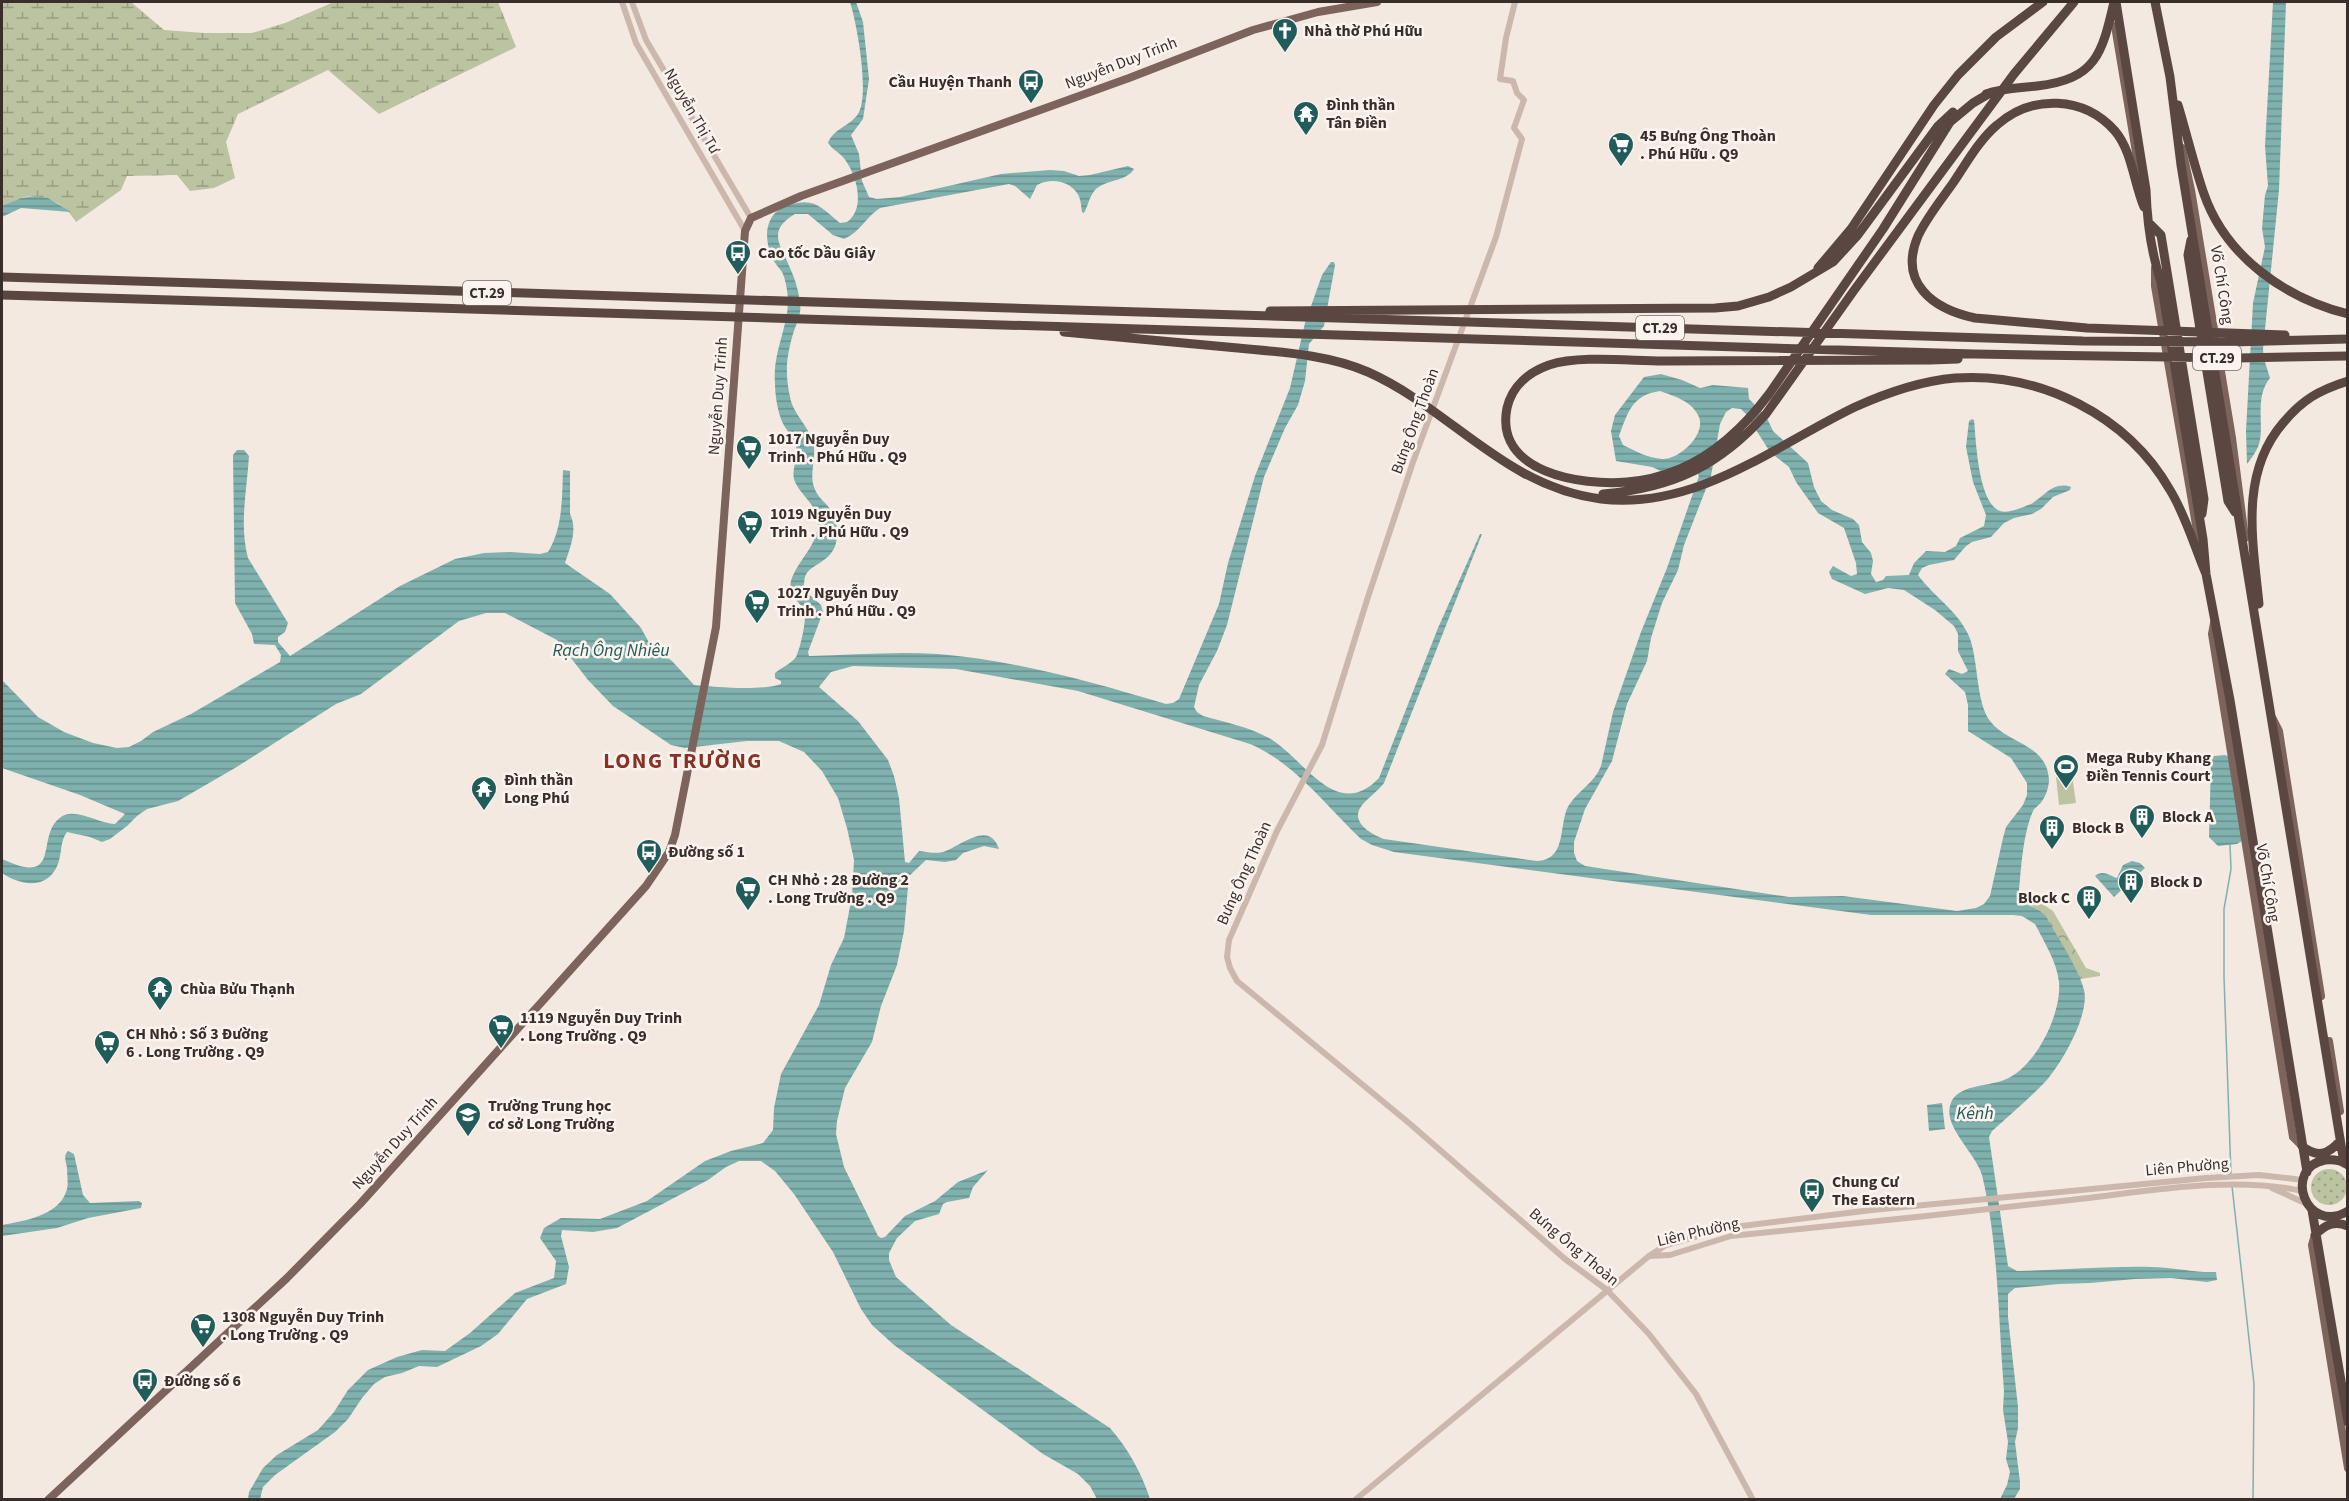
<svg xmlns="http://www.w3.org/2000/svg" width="2349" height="1501" viewBox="0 0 2349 1501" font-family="'Source Sans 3',sans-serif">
  <defs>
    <pattern id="grass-dots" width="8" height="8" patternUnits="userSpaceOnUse" patternTransform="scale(1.5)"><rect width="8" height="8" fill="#bbc3a0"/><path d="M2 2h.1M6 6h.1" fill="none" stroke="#999f83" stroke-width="1.8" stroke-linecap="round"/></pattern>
    <pattern id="wetland-marsh" width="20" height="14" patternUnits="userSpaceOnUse" patternTransform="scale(1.5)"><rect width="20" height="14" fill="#bbc3a0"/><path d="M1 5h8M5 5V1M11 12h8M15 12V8" fill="none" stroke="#999f83"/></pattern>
    <pattern id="park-crowns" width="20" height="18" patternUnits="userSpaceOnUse" patternTransform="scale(1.5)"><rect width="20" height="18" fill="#bbc3a0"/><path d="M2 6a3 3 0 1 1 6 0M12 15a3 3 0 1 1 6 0" fill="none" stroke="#999f83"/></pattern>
    <pattern id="water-rules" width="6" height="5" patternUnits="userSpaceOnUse" patternTransform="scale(1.5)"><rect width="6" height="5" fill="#7fb1ae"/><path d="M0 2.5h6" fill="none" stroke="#69908e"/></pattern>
  </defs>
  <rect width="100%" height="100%" fill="#f3e9e1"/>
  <path fill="url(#grass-dots)" d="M2311 1187a18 18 0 1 1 36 0a18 18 0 1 1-36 0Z"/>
  <path fill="url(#wetland-marsh)" d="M2,2H131L164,30L204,33H252L285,23L334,2H498L516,47L379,114L328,70L238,114L226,142L235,178L214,188L190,191L177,175L127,176L121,190L76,222C66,204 44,193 24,197C16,199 9,205 2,206Z"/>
  <path fill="url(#park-crowns)" d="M2029,895L2053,911L2086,968L2100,973V976L2080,979L2046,916L2018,901Z"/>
  <path fill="#bbc3a0" d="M2072,775L2076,803L2059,805L2056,777Z"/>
  <path fill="url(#water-rules)" fill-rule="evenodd" d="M850,2H856L863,22L869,79L863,119L851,135L859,154L862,181L869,197L877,199L900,197L1001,174L1050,170L1064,171L1079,176L1090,175L1128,166L1134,169C1126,182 1106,179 1095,190C1089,197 1088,206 1084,213L1082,212C1081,206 1081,198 1077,193C1068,180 1050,178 1037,185L1030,199L1015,186L1009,184L880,208C866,217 859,233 844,239L833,235L808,214H795C766,231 781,245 790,268C795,279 799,292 800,303C802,314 796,324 793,334C786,358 785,373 790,397C793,414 808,425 813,442C817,457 809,473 814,487C820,505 835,503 837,530C839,564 810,561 805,577C804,580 804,586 804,590L821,605L823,612L808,652L809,656C852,655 895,651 938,654C1014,660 1092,682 1166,704L1173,703L1179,699L1219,604L1228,563L1255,476L1290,388L1305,323L1322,275L1331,262H1334L1335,265L1324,326L1309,344L1305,381L1298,405L1285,428L1264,477L1227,625L1217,651L1199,685L1194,707L1197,712L1203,716C1225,722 1249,727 1269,738C1304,758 1336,823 1379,778L1438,628L1480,534H1482L1384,783C1378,791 1369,797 1363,804C1348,821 1370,834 1384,839L1537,861C1568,860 1558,823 1569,805C1578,791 1595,782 1601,766L1613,712L1641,632L1667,568L1699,476L1696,471H1661L1652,467L1616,461L1611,431L1615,415L1644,377L1661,374L1682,380L1700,388L1713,385L1748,388L1749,399L1766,416L1773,431L1808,463L1814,487L1821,501L1832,510L1853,519L1859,525L1862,542L1871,553L1873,561L1871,574L1876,582L1883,580L1886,576L1909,575L1914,563L1926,551L1945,552L1956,546L1960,538L1984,526L1986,515L1973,482L1966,447L1969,421L1972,419L1974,420C1976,440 1978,503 2000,511C2008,514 2023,507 2031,504C2045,496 2053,481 2071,487L2070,490L2053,497L2041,509L2032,514L2014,518L2004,523L1991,537L1972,542L1966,546L1954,560L1929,565L1922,568L1918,575C1933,596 1956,609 1968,634C1979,657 1975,701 1990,721C2007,744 2047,743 2049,780C2049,786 2046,796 2042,801C2040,805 2035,807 2033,811C2022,836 2021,873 2018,901L2040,911L2046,916C2056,935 2080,971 2084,990C2090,1014 2062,1063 2046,1081C2029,1099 2010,1115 1992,1131L1989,1137L2008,1266L2017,1271C2062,1270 2107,1266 2151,1267C2173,1267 2194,1273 2216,1272L2217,1280L2207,1282L2171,1278L2135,1279L2090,1283L2059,1284L2015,1288L2008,1294V1317L2018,1407V1428L2015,1442L2020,1482V1489L2014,1499H2000L2007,1485L2010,1472L2006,1459L2008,1442L2003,1410L2004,1391C1998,1319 1999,1246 1982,1175C1976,1154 1944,1127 1950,1106C1955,1084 1987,1087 2004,1080C2035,1069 2062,1014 2059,982C2057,962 2044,942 2035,924L2022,916L2013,915H1871L1394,852L1372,845L1361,839C1326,806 1295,763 1250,744L1078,691L956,669L853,666L831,672L819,687L858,721L888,760L894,776L899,798L905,862L909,863L919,851C928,852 934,854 943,852C960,847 989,819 999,849L984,846L963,853L956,860L945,862L926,860L909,876L904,931L897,965L881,1006L872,1042L845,1088L837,1121L836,1134L844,1167L878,1236L881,1238L885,1237L905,1216L935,1201L958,1182L988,1170L973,1187L969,1198L947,1202L943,1204L939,1214L915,1221L897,1238L889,1253V1260L896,1277L951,1325L1110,1428C1129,1450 1141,1472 1150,1499H1097L1090,1486L1078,1474L1043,1454L894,1345L872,1325L861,1309L833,1252L794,1194L775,1171L761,1161H739L726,1167L708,1180L617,1228L593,1232L562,1230L561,1236L569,1267L566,1284L527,1299L498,1334L481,1346L437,1367L419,1366L402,1373L385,1377L374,1384L362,1398L348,1419L335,1432L275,1475L263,1487L260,1499H248L249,1492L263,1468L277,1455L318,1430L334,1412L348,1390L368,1370L397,1357L422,1350L445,1351L470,1333L515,1293L554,1278L556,1261L540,1238L544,1228L561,1218L600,1219L647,1201L705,1161L731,1151L763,1143L773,1130L774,1108L781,1074L819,1005L831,965L844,938L852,896L854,860L847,828L838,798L822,771L804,752L779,741H747L685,748L671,745L613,706L588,680L557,640L505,613H486L459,621L361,694L336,704L235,768L178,801L147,809L137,816L127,826L110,839L102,842L90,837L67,832C60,841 62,853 58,864C48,890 21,886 2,873V859C64,888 34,835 61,817C75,807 99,824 115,824L125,814L80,795L2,768V680L38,717L64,732L93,743L117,748L129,747L141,741L153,732L191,714L280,662L281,655L275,645L254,644L252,634L235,603L233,455L237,450H244L249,456C247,490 239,524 248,558L288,623L285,632L278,637V642L290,656L400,586L455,559L484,553L510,552L540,554L548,552C563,528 562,497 563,470L570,471V514C578,530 570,547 565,563L610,594L641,628L651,646L672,661L694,685C715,687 762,691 781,684V681L775,678V673C782,667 791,664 796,657C800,650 808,615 804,609C797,600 788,594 791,581C797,560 820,544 818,520C817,506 801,495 795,482C790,470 799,459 796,446C794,436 784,429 781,419C777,408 775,394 775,383C772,353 789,326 788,298C787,290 786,280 782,272C779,267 774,263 772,257C763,237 765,212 789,205C815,197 821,208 840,223L847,222C867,208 856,171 842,156C837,151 832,149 828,143C833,129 850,126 858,114C870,95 857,24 850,2ZM1660,391C1674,396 1691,401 1698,415C1708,433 1680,460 1662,459C1648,458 1635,451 1623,445L1619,436C1628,412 1632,395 1660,391ZM1732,408L1741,409L1746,414L1770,452L1789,467L1796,482L1818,513L1844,528L1856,563L1857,574L1851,576L1833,566L1829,572L1832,579L1865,594L1888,588L1904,590L1935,610L1954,626L1958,634V651L1968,671L1962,674L1949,669L1945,674L1965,692L1968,705V731L2011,758L2027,783V795L2023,805L2006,827L2003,838L1990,896L1984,904L1976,908L1957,911L1843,896L1789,897L1585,866L1577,861L1574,853V842L1585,809L1612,761L1627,704L1647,661L1651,638L1662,603L1678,570L1684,545L1711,476L1720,424L1726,412Z
    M2273,2H2286L2279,190L2263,349L2264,359L2270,378C2253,399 2266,428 2258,447C2255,453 2251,459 2247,464L2246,431L2253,303L2265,247L2262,228L2265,195L2268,186L2265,146Z
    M36,196L48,198L71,212L21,208L2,217V206L21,198Z
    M2225,755L2230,757L2242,841L2237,844L2218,846L2209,837L2211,762L2214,756Z
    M2132,861L2140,863L2145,868L2114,897L2095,876C2103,869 2110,876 2117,878L2123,865Z
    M1942,1103L1945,1129L1929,1131L1927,1105Z
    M68,1151L74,1154L83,1195L90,1203L139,1201L142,1203L141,1208L88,1218L57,1228L2,1236V1225C23,1221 58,1216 66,1192C69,1186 67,1175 67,1168C66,1161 63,1156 68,1151Z"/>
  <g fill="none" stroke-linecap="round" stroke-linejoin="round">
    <path stroke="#7fb1ae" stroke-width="1.5" d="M2230,845L2231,869L2224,909V977L2231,1175
      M2232,1186L2254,1384L2253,1500"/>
    <path stroke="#ccb7ac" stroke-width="6" d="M622,2L636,43L745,231
      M632,2L646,40L751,218
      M1515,2L1506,38L1500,79L1513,81L1517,93L1524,100L1514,128L1522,139L1496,237L1413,462L1367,600L1322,745L1277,831L1229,940L1227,957L1230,968L1237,981L1409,1123L1565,1259L1607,1290L1649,1334L1696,1394L1753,1500
      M2272,1188L2307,1204
      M1649,1256L1670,1255L1731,1236C1844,1225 1958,1213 2071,1200C2144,1192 2230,1175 2302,1191
      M1355,1500L1649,1256L1666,1245L1726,1228L1872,1210L2206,1178L2259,1175L2303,1180"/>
    <path stroke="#7c645c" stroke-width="8" d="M2115,26L2140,176
      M2182,148L2191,190L2232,438L2245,538
      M2155,268V286L2201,554
      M2214,623L2212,634L2293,1137L2302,1146
      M2273,719L2279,731L2286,776L2321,996
      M2329,1041L2340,1111
      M2315,1235L2312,1245L2348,1468
      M48,1500L287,1278L360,1204L646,886L669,852L675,835L716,627L745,231L751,218L801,196L1129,78L1253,30L1318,12L1377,2"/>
    <path stroke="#5b4742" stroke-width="9" d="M2116,2L2146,190C2147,221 2151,252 2161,282L2203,539L2206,574L2230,700L2307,1172
      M2155,2L2170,77L2181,165L2344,1163
      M1986,94C2002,88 2020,88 2037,86C2096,79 2102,54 2114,2
      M2178,105C2187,135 2194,165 2204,194C2226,257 2285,298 2348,314
      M2144,207C2134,184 2132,151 2115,131C2084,96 2032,94 1997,125C1979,140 1966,164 1953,183C1941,200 1927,217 1918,236C1898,283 1933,309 1975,318L2087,328L2285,335
      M2149,223L2161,235L2204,499L2202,514
      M2191,240L2188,255L2228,501L2235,512
      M1818,268L1851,229L1934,105L1958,75L1996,37L2043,2
      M2,277L2083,341L2231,342L2348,339
      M2,295L1974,354L2237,358L2348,356
      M1270,311L1715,308L1738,306L1769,297L1791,287L1833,262L1857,236L1938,126L1953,112
      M1064,332C1118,337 1173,342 1227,347C1274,352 1324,353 1368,372C1451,409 1505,487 1601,499C1697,510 1774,446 1855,407C1886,393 1921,381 1955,378C2040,372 2127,415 2170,490C2186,516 2194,546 2206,574
      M1958,359L1931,360C1841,360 1752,360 1663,361C1630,361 1580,355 1549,365C1529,372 1512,386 1507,408C1494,473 1582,486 1627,482C1645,481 1663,476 1680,469C1717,453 1745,426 1769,394L1883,229L1950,122L1973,103L1990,93
      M1603,494C1673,488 1719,466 1766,414L1855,289L2014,74L2074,2
      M2259,604C2253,542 2239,474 2283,423C2302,400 2319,390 2348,381
      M2302,1146C2317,1158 2328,1155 2340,1141
      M2348,1165C2341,1160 2334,1159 2325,1160C2282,1168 2306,1236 2348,1211
      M2312,1210L2348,1422
      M2315,1235C2325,1225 2334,1220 2348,1226"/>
  </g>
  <defs>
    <symbol id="church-pin" viewBox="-11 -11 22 30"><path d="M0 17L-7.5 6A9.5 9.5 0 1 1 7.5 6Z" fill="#205c5a" stroke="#fbf3ee"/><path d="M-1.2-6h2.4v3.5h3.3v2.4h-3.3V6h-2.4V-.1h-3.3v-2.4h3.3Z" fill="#fff"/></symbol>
    <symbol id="bus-pin" viewBox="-11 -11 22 30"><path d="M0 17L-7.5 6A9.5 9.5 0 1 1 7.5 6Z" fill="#205c5a" stroke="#fbf3ee"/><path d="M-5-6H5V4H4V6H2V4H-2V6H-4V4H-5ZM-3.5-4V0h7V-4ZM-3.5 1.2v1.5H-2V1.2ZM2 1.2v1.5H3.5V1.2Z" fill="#fff"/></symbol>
    <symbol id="temple-pin" viewBox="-11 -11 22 30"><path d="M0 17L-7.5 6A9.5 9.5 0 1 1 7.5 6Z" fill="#205c5a" stroke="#fbf3ee"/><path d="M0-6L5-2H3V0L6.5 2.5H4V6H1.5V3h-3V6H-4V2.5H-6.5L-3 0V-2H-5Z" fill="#fff"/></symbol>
    <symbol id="supermarket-pin" viewBox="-11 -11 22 30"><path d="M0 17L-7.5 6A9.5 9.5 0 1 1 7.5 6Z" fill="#205c5a" stroke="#fbf3ee"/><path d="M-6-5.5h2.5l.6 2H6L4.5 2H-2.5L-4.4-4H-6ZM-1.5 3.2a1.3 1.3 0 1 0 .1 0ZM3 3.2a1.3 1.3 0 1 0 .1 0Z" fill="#fff"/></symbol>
    <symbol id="stadium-pin" viewBox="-11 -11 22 30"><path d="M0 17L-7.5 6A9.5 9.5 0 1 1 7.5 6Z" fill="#205c5a" stroke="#fbf3ee"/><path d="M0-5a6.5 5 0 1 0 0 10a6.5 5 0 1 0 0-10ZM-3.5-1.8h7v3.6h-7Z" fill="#fff"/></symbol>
    <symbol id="building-pin" viewBox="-11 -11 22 30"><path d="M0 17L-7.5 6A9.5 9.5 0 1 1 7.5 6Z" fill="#205c5a" stroke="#fbf3ee"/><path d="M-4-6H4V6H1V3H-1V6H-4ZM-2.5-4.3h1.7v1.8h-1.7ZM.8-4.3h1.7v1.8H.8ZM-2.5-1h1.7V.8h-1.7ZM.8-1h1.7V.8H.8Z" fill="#fff"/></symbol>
    <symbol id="school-pin" viewBox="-11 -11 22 30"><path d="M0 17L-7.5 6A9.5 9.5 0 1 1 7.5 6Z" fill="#205c5a" stroke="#fbf3ee"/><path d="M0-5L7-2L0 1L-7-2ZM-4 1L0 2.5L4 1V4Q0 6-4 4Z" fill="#fff"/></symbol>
  </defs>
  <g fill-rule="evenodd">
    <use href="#church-pin" x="1270" y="16" width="30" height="40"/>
    <use href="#bus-pin" x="1016" y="67" width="30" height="40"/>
    <use href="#temple-pin" x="1291" y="99" width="30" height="40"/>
    <use href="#supermarket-pin" x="1606" y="130" width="30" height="40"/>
    <use href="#bus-pin" x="723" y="238" width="30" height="40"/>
    <use href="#supermarket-pin" x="734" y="433" width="30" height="40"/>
    <use href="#supermarket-pin" x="735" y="508" width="30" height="40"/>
    <use href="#supermarket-pin" x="742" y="587" width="30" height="40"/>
    <use href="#stadium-pin" x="2051" y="752" width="30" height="40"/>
    <use href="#temple-pin" x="469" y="774" width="30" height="40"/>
    <use href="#building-pin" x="2127" y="802" width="30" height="40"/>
    <use href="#building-pin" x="2037" y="813" width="30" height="40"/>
    <use href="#bus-pin" x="634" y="837" width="30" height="40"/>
    <use href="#building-pin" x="2116" y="867" width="30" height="40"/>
    <use href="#supermarket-pin" x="733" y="874" width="30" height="40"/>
    <use href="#building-pin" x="2074" y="883" width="30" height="40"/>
    <use href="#temple-pin" x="145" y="974" width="30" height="40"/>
    <use href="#supermarket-pin" x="486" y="1012" width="30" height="40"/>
    <use href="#supermarket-pin" x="92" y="1028" width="30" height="40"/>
    <use href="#school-pin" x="453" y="1100" width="30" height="40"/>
    <use href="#bus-pin" x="1797" y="1176" width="30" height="40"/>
    <use href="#supermarket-pin" x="188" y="1311" width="30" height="40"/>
    <use href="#bus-pin" x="130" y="1366" width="30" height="40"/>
  </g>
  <g text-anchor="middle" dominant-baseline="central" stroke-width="5" stroke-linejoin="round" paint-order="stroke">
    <g fill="#fbf3ee" stroke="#746966" stroke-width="1.5">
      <rect x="463" y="281" width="48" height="24" rx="4.5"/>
      <rect x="1636" y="316" width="48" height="24" rx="4.5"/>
      <rect x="2193" y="346" width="48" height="24" rx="4.5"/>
    </g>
    <g font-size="15" font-weight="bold" fill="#3a2e2b">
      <text x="487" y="293">CT.29</text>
      <text x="1660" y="328">CT.29</text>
      <text x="2217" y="358">CT.29</text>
    </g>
    <g font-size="16" font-weight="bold" fill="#3a2e2b" stroke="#fbf3ee" text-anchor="start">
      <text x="1304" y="31">Nhà thờ Phú Hữu</text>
      <text x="1012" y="82" text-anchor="end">Cầu Huyện Thanh</text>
      <text x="1326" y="105">Đình thần<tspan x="1326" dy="18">Tân Điền</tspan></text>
      <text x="1640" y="136">45 Bưng Ông Thoàn<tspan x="1640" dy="18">. Phú Hữu . Q9</tspan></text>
      <text x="758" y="253">Cao tốc Dầu Giây</text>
      <text x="768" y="439">1017 Nguyễn Duy<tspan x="768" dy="18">Trinh . Phú Hữu . Q9</tspan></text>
      <text x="770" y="514">1019 Nguyễn Duy<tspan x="770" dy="18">Trinh . Phú Hữu . Q9</tspan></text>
      <text x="777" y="593">1027 Nguyễn Duy<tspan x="777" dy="18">Trinh . Phú Hữu . Q9</tspan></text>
      <text x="2086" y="758">Mega Ruby Khang<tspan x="2086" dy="18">Điền Tennis Court</tspan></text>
      <text x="504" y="780">Đình thần<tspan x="504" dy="18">Long Phú</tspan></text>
      <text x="2162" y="817">Block A</text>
      <text x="2072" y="828">Block B</text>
      <text x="668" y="852">Đường số 1</text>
      <text x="768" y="880">CH Nhỏ : 28 Đường 2<tspan x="768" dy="18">. Long Trường . Q9</tspan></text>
      <text x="2150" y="882">Block D</text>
      <text x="2070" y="898" text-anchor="end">Block C</text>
      <text x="180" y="989">Chùa Bửu Thạnh</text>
      <text x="520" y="1018">1119 Nguyễn Duy Trinh<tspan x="520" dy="18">. Long Trường . Q9</tspan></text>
      <text x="126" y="1034">CH Nhỏ : Số 3 Đường<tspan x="126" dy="18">6 . Long Trường . Q9</tspan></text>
      <text x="488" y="1106">Trường Trung học<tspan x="488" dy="18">cơ sở Long Trường</tspan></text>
      <text x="1832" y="1182">Chung Cư<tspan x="1832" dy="18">The Eastern</tspan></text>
      <text x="222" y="1317">1308 Nguyễn Duy Trinh<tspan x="222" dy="18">. Long Trường . Q9</tspan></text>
      <text x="164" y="1381">Đường số 6</text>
    </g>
    <g font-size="16" fill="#3a2e2b" stroke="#fbf3ee">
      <text transform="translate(1121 63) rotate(-21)">Nguyễn Duy Trinh</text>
      <text transform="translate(692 111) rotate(60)">Nguyễn Thị Tư</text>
      <text transform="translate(2222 285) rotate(81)">Võ Chí Công</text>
      <text transform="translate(718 396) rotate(-86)">Nguyễn Duy Trinh</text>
      <text transform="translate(1415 421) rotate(-70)">Bưng Ông Thoàn</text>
      <text transform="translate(1244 873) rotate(-66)">Bưng Ông Thoàn</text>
      <text transform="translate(2268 883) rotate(80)">Võ Chí Công</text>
      <text transform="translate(395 1143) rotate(-48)">Nguyễn Duy Trinh</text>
      <text transform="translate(2187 1167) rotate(-5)">Liên Phường</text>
      <text transform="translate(1698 1232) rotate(-13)">Liên Phường</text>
      <text transform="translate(1574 1247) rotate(40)">Bưng Ông Thoàn</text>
    </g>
    <g font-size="18" font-style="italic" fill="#205c5a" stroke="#fbf3ee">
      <text x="611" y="650">Rạch Ông Nhiêu</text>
      <text x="1975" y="1113">Kênh</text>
    </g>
    <g font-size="22" font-weight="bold" letter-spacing="1.5" fill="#893124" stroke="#fbf3ee">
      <text x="683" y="761">LONG TRƯỜNG</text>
    </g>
  </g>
  <rect width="2349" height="1501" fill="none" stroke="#3a2e2b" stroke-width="6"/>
</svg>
